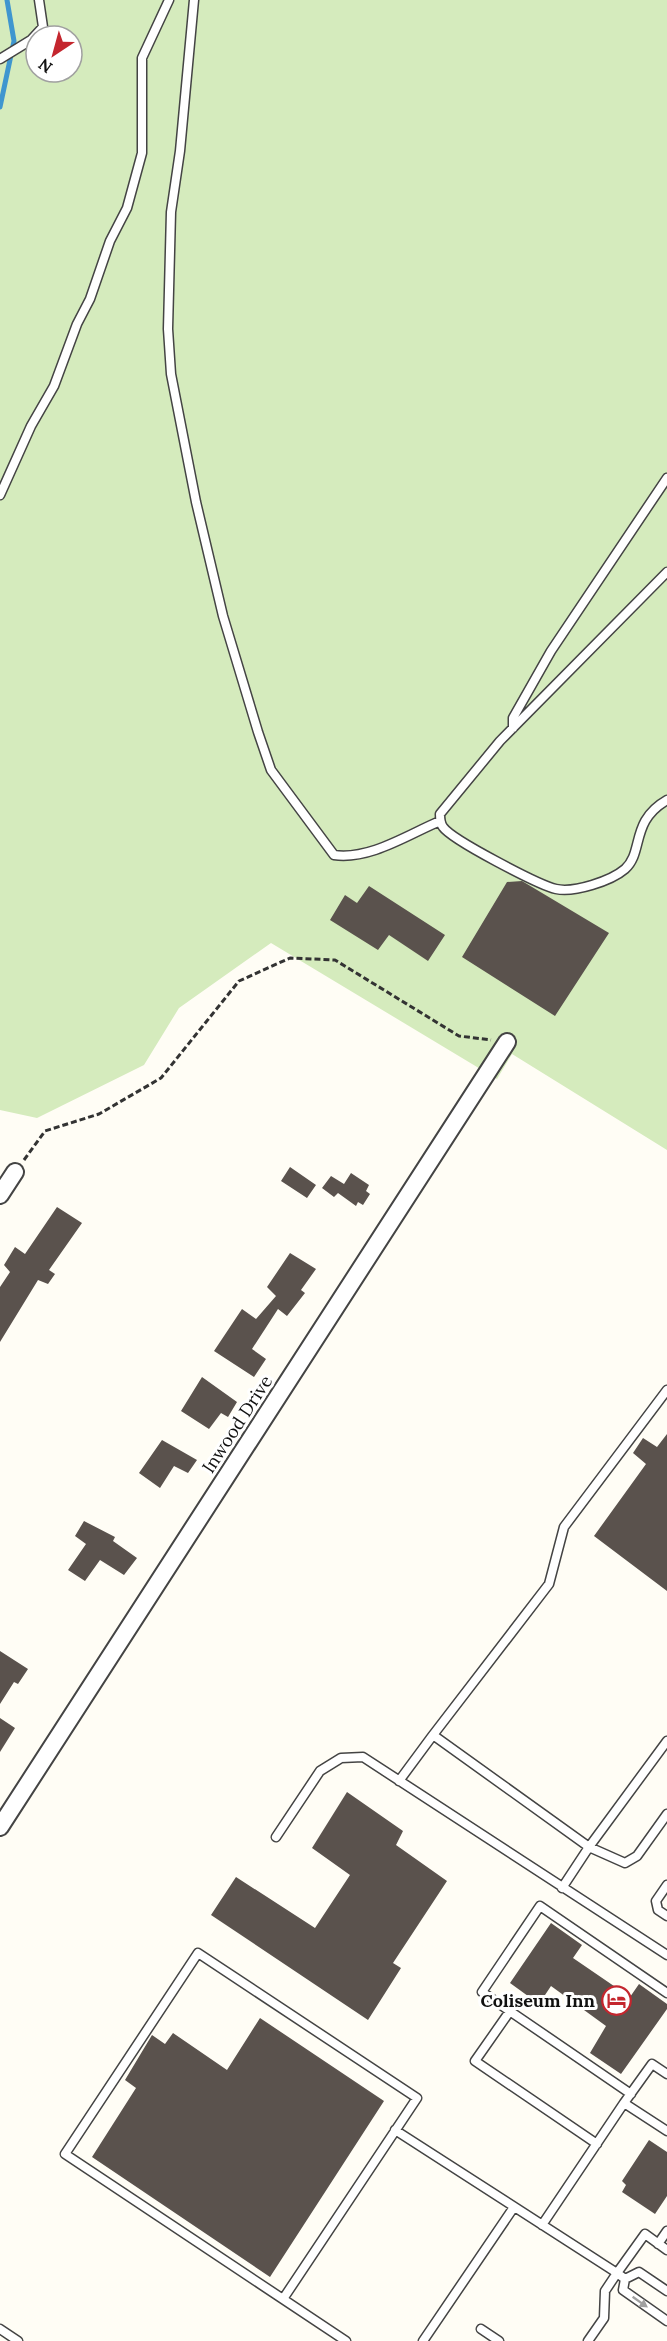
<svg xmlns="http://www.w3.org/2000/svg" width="667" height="2341" viewBox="0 0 667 2341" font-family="Lora,serif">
  <rect width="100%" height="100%" fill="#fffdf5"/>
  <path fill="#d5ebbd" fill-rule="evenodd" d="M0,0H667V1150L512,1054L497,1079L271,943L179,1008L144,1065L37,1118L0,1110ZM36,36H72V72H36Z"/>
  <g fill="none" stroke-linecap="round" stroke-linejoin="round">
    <path stroke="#3f96cf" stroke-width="5" d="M0,107L14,41L7,0"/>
  </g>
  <path fill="#5a524d" d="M522,881L609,933L555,1016L462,957L507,882Z
    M369,886L445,935L428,961L389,935L378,950L330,920L345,895L357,903Z
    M290,1167L316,1185L307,1198L281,1181Z
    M351,1173L369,1185L366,1191L370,1194L363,1205L358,1202L356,1206L338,1193L334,1197L322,1188L331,1176L344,1184Z
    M57,1207L82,1223L49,1270L55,1274L48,1284L38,1280L0,1342V1287L10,1272L4,1265L15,1247L25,1254Z
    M290,1253L316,1269L301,1290L305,1293L287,1316L278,1309L252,1349L266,1359L254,1377L214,1351L242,1309L256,1319L276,1296L267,1287Z
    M202,1377L237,1402L228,1417L221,1413L209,1429L181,1411Z
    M667,1434V1591L594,1536L646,1464L633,1453L643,1438L657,1447Z
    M162,1440L197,1460L188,1473L174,1466L160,1488L139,1473Z
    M84,1521L115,1537L113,1541L137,1558L124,1575L100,1560L85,1581L68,1570L86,1544L75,1536Z
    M0,1651L28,1669L18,1684L14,1682L0,1704Z
    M0,1718L15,1728L0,1752Z
    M347,1792L403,1831L396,1845L447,1881L393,1963L401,1968L368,2020L211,1915L236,1877L315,1928L350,1875L312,1848Z
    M551,1923L582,1945L573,1958L630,1997L639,1984L667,2004V2009L621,2074L590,2053L606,2026L551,1986L539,2004L510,1983Z
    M260,2018L384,2101L270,2277L92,2157L136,2088L125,2080L152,2035L165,2044L173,2033L227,2070Z
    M649,2140L667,2152V2196L655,2214L622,2192L626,2185L622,2181Z"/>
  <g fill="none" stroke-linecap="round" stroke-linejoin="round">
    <defs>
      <path id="service" d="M194,0L180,151L171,212L168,329L171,374L196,502L223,616L258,732L271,770L334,855C370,860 407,835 440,821
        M0,59L31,40L43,27L39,0
        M0,495L31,426L54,386L77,324L90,299L110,241L127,208L142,153V58L169,0
        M667,572L500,741L440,814C440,819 440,823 443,827C452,840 539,885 556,889C574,893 611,881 625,869C644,852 630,821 667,800
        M513,728V718L551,651L667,478
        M667,1390L564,1527L549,1584L433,1735L589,1847L625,1863L637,1856L667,1814
        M399,1781L433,1735
        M276,1837L320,1771L341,1758L363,1757L667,1955
        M667,1885L656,1901L658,1910L667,1916
        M562,1888L589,1847L667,1741
        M510,2011L475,2061L597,2144
        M667,2074L652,2064L624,2103L667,2131
        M631,2094L482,1992L540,1906L667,1993
        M395,2130L617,2273L605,2291L604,2318L588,2341
        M542,2225L624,2103
        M658,2244L667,2231
        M625,2279L617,2273L645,2234L667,2250
        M625,2279L623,2290L667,2321
        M625,2279L639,2272L667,2291
        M283,2299L417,2098L198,1953L65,2154L346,2341
        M0,2329L18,2341
        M481,2329L499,2341
        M423,2341L514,2207"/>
      <path id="minor" d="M0,1195L15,1172
        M0,1827L507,1042"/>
    </defs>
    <use href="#service" stroke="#444" stroke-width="11"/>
    <use href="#minor" stroke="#444" stroke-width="20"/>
    <path stroke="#333" stroke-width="3" stroke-dasharray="6 3" stroke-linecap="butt" d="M24,1160L45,1131L99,1114L161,1078L239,981L290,958L335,960L459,1036L491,1040"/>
    <use href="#service" stroke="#fff" stroke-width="8"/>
    <use href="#minor" stroke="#fff" stroke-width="16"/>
  </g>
  <defs><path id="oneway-solid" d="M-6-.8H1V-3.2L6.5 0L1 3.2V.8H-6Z" transform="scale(1.5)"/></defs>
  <use fill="#a0a0a0" href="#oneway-solid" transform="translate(640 2302) rotate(35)"/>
  <defs>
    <symbol id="hotel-ring" viewBox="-11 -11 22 22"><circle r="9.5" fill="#fff" stroke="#c4262e" stroke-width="1.5"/><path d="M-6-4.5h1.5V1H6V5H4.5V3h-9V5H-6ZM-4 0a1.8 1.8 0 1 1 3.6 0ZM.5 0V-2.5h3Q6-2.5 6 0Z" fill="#c4262e"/></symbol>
  </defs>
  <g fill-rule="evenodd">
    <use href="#hotel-ring" x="600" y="1984" width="33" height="33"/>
  </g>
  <g text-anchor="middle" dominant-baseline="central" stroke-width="6" stroke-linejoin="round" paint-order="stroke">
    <g font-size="18" fill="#111" stroke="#fff">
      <text transform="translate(237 1424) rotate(-57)">Inwood Drive</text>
    </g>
    <g font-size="18" font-weight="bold" fill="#111" stroke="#fff" text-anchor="end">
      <text x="595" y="2000">Coliseum Inn</text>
    </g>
  </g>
  <g transform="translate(54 54) rotate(216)"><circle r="28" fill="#ffffff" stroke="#a0a0a0" stroke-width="1.5"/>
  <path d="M0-4.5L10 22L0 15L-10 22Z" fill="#c4262e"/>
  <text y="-9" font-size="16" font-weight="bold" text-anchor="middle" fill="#111111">N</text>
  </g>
</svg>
